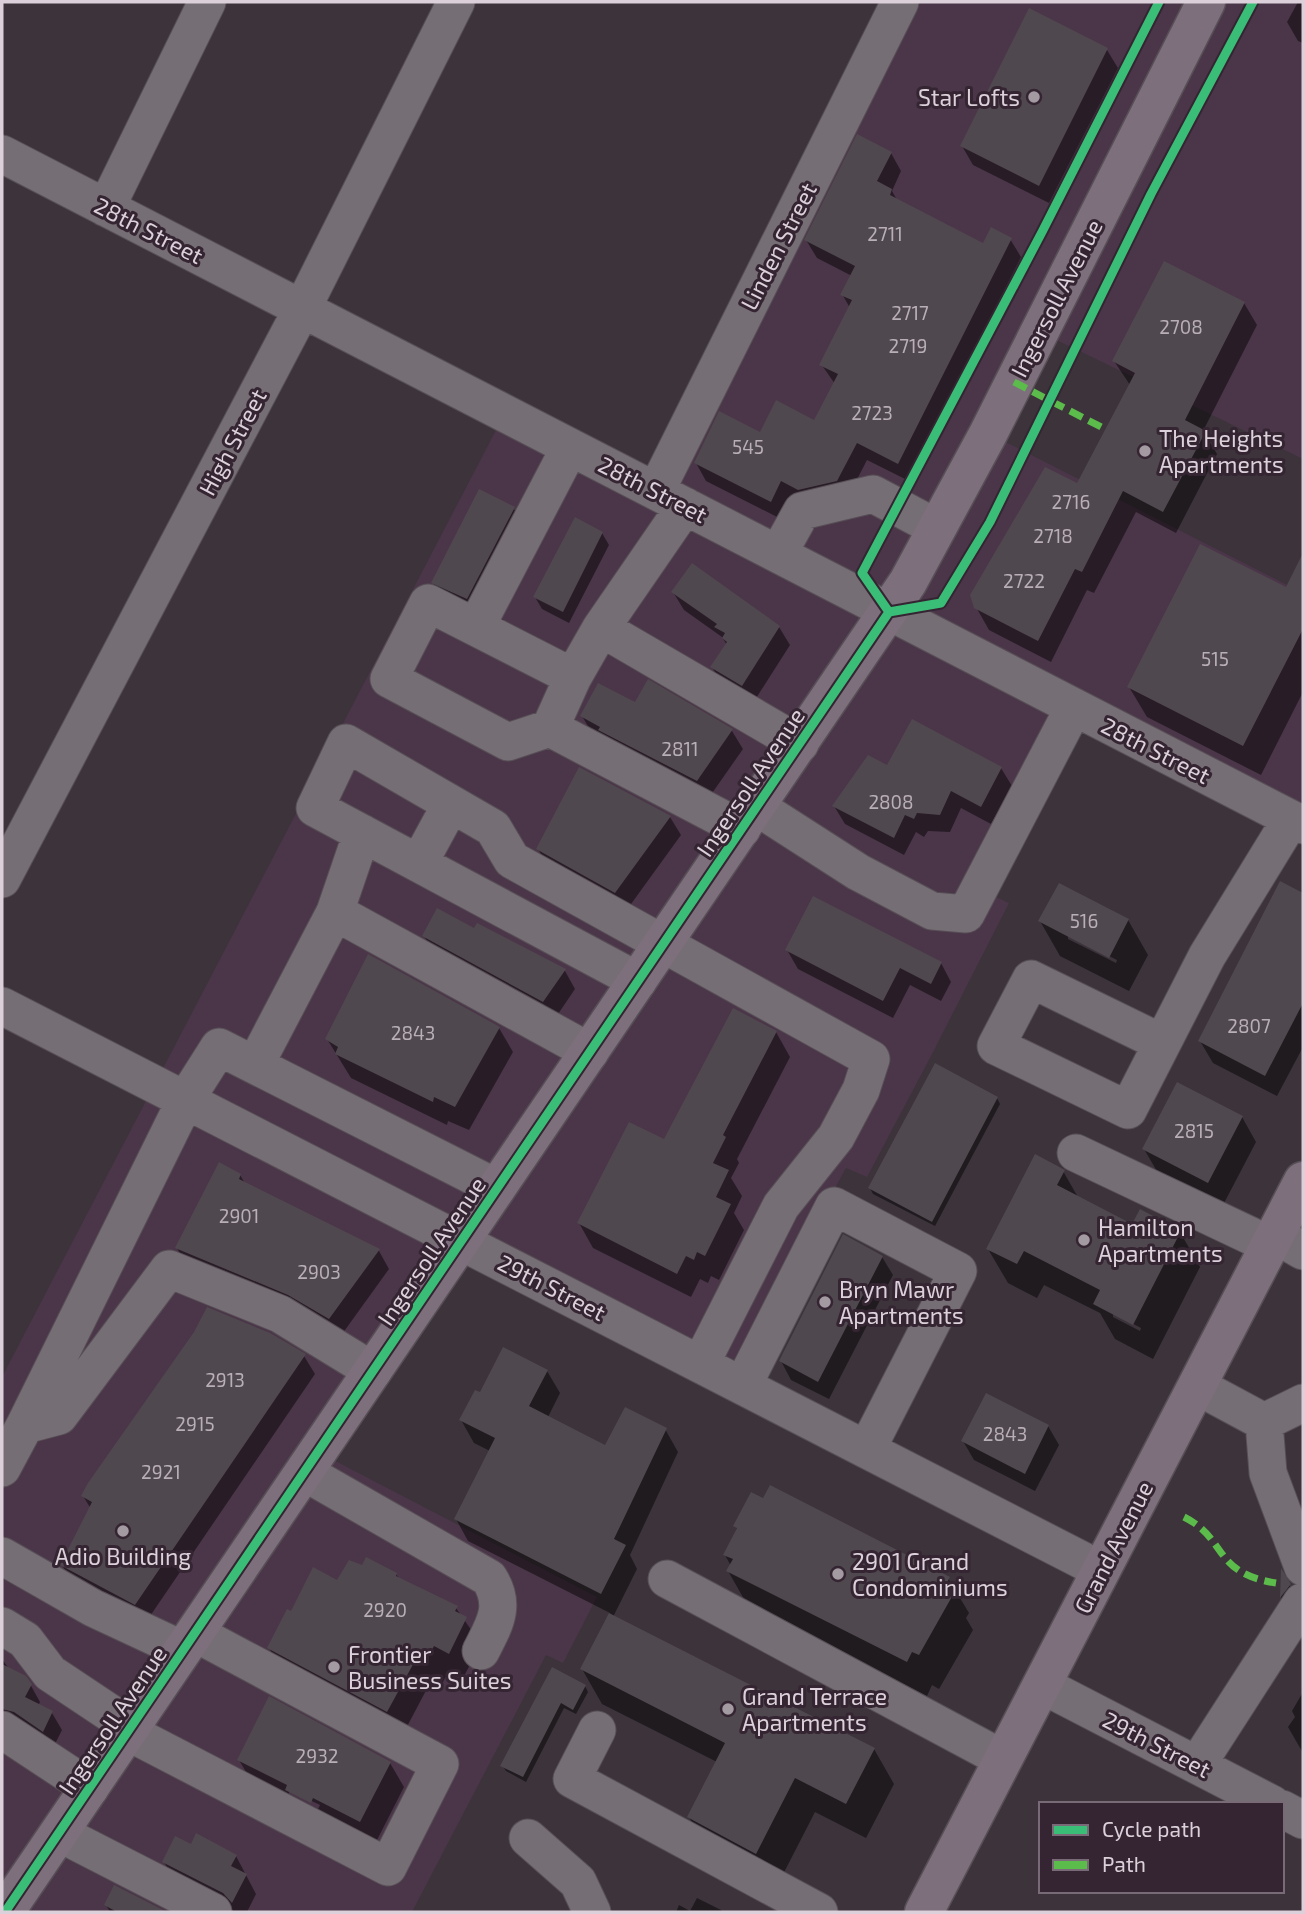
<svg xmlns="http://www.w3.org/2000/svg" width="1305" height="1914" viewBox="0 0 1305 1914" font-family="'Exo 2',sans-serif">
  <rect width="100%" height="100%" fill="#3c333b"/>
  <path fill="#4b3649" d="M900,2H1303V459L1040,332L988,433L1303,593V825L1083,712L972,886L1009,903L931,1056L867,1177L846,1168L731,1379L462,1241L318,1452L597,1597L563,1663L546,1655L412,1912H2V1377L505,413L655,491Z"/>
  <path fill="#0007" fill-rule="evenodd" d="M1298,2H1303V43L1298,41L1287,22Z
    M1107,50L1118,68L1049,203L973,165L962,146Z
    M891,153L901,171L892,191L897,200L984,245L1010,239L1021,257L909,481L867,460L847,499L781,519L706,481L696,463L761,434L815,422L835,384L821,364L850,308L842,294L852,276L817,258L806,240Z
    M1244,303L1257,325L1203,431L1217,454L1176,533L1136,512L1094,593L1087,590L1051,662L989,630L976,607L1078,486L1130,385L1114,361Z
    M514,509L524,527L477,617L443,601L433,583Z
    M602,533L609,545L569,623L542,609L535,597Z
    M1303,557V692L1261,775L1147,717L1129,687L1286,590Z
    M673,592L779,627L790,645L753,703L723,686L712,667L727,645L722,637L684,610Z
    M648,682L732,731L743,749L708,799L593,735L582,716L636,704Z
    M888,767L1001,768L1012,786L991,824L961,808L950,832L928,831L924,837L916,832L904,855L845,824L834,806Z
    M670,817L681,835L626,911L549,868L538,849Z
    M1281,883L1303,895V1047L1277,1096L1213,1063L1200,1041Z
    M1128,920L1148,955L1129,991L1060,956L1040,921ZM1068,935L1117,960L1116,963L1068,939Z
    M475,930L565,971L575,989L554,1020L435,954L424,936Z
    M787,950L941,963L951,982L941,1001L910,985L893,1018L798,969Z
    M499,1028L513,1052L469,1130L448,1121L447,1125L351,1078L327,1039Z
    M776,1032L790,1057L737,1159L739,1163L731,1178L742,1196L734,1213L744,1230L719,1280L711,1276L708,1283L700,1279L691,1297L593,1248L579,1223Z
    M997,1098L1000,1104L935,1226L873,1194L870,1188Z
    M1242,1117L1256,1142L1222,1207L1158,1173L1144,1149Z
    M1063,1171L1079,1199L1133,1227L1180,1232L1200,1267L1153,1359L1115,1339L1100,1313L1044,1285L1037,1298L1008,1283L988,1249ZM1113,1313L1141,1328L1140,1331L1113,1317Z
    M240,1175L246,1185L379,1251L389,1269L340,1337L187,1267L177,1248Z
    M882,1257L893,1275L829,1399L791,1380L781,1361Z
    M304,1356L315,1374L146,1622L72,1583L62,1565L91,1509L83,1496Z
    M547,1371L560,1393L548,1417L606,1447L665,1429L678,1452L630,1555L637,1569L613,1617L874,1749L894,1784L866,1838L815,1812L776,1888L709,1852L689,1817L717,1762L602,1704L582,1669L610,1613L468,1541L456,1519L490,1451L474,1443L461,1420L480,1395Z
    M1048,1426L1059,1445L1035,1491L974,1460L963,1441Z
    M752,1494L948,1578L969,1613L966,1618L973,1630L939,1689L932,1685L927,1696L748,1606L728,1571L731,1566L725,1555Z
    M363,1567L396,1574L400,1580L456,1608L481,1644L463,1678L449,1670L440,1688L430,1683L402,1736L284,1673L269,1648L292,1614Z
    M1282,1573L1303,1608L1301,1631L1281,1598Z
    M2,1659L9,1669L30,1684L40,1702L38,1706L52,1713L62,1730L53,1748L2,1728Z
    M553,1669L585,1686L588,1692L576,1714L564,1708L526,1782L506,1771L502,1765Z
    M1303,1692V1753L1288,1727L1295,1717L1292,1711Z
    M239,1760L390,1763L404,1787L374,1846L253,1784ZM289,1790L320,1805L318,1809L289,1794Z
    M191,1847L236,1856L256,1894L247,1912H236L175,1881L164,1862Z
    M115,1887L164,1912H110L106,1905Z
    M697,1898L721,1910L722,1912H676L679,1905L690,1911Z"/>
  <path fill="#50484f" d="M1029,8L1108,48L1039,186L960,146Z
    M857,134L892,152L877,181L892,189L890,195L983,243L991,227L1012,238L898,464L857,443L837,481L798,490L781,481L771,502L694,463L719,411L760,432L776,400L814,420L838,374L819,365L852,300L840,295L855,266L804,240Z
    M1164,261L1245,302L1185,420L1206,431L1163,512L1123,491L1082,572L1075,569L1038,641L974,608L970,595L1045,467L1077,483L1135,373L1112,361Z
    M479,489L515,507L467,599L431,583Z
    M575,517L603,532L563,612L533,597Z
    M1200,544L1286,587L1303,553V629L1243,746L1127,687Z
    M692,563L780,626L742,686L710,667L727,642L722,638L725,633L714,627L717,624L671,592Z
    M648,679L733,729L697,781L598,730L600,727L580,716L598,683L635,702Z
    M912,719L1002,767L981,807L951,791L940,815L917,813L914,819L905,815L894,838L832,806L868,755L887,765Z
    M579,767L671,816L615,893L536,849Z
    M1280,881L1303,893V1003L1265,1076L1198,1041Z
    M1059,883L1129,919L1109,958L1038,921Z
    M813,896L942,962L931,984L900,968L883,1001L785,950Z
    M437,908L474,928L477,923L566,969L543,1002L422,936Z
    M368,954L500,1027L455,1107L434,1097L433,1102L335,1054L338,1047L325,1039Z
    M733,1008L777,1031L723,1135L726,1137L713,1163L729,1170L716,1197L731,1204L705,1256L697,1252L694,1260L686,1256L677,1274L577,1223L629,1122L664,1139Z
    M935,1063L998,1097L932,1222L868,1188Z
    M1177,1082L1243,1116L1208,1183L1142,1149Z
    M1035,1154L1065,1170L1057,1185L1132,1224L1140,1209L1181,1231L1133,1325L1093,1304L1100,1290L1024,1251L1017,1264L986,1249Z
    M219,1162L241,1174L239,1179L380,1249L329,1319L288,1295L175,1248Z
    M843,1234L883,1256L818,1382L779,1361Z
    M207,1307L270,1333L306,1354L135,1605L60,1565L92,1502L81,1496L88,1483L194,1332Z
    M503,1347L548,1370L529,1406L605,1445L625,1407L667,1428L614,1539L626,1545L601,1594L454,1519L495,1438L459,1420L475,1390L480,1392Z
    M986,1393L1049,1425L1025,1474L961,1441Z
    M770,1485L950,1577L944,1588L954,1593L919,1655L912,1652L907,1662L726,1571L733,1559L723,1555L737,1528L733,1526L751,1492L763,1498Z
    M366,1557L397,1573L396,1576L458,1606L455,1611L467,1617L449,1654L434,1646L425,1664L416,1659L387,1712L267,1648L287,1609L291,1611L313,1567L337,1580L349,1560L362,1565Z
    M1281,1568L1291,1584L1280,1598Z
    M609,1613L875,1748L846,1804L795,1778L756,1854L687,1817L725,1743L580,1669Z
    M2,1664L26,1676L32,1684L25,1697L53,1711L43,1732L14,1712L2,1709Z
    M552,1667L586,1685L573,1710L561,1703L523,1777L500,1766Z
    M269,1696L391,1762L360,1822L313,1798L311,1803L285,1790L287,1785L237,1760Z
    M196,1833L237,1855L231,1866L247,1874L232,1903L223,1893L162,1862L175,1836L191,1844Z
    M114,1885L167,1912H117L104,1905Z"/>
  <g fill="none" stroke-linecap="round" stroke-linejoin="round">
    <defs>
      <path id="minor" d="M2,154L1303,825
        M106,208L207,2
        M656,491L900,2
        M778,554L802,511L873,494L937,528
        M476,627L570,447
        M601,628L800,744
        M573,677L601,628L685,506
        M550,728L573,677L428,603L389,679L508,742L550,728L742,829
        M757,807L858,872L932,911L966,914L1074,707
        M419,863L451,804
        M2,879L302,309L456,2
        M335,912L362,833
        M638,981L315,808L346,743L493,828L512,860L871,1059L861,1090L836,1137L781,1206L701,1363
        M2,1006L1101,1570
        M1162,1043L1031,979L996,1046L1128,1110L1207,956L1291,819
        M255,1065L335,912L590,1052
        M1076,1153L1270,1245
        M1275,1235L1303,1251
        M743,1385L834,1206L958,1271L867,1449
        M1197,1386L1264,1422L1303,1403
        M1264,1422L1268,1473L1303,1567
        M25,1425L186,1099L219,1047L497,1188
        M2,1468L25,1425L59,1416L169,1269L280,1314L373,1371
        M304,1472L489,1578C507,1606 494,1625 481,1651
        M2,1556L93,1608L183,1650
        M667,1579L1003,1759
        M2,1626L25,1640L50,1673L131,1727
        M1042,1685L1272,1804
        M2,1730L90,1788
        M597,1730L572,1779L819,1912
        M128,1732L388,1867L440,1764L195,1633
        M1197,1765L1302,1602
        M1282,1809L1303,1820
        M59,1833L213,1912
        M528,1838L578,1882L592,1912"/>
      <path id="major" d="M5,1912L908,582L988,434L1206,2
        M924,1912L1303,1181"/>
    </defs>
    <use href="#minor" stroke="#574f56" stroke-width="39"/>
    <use href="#major" stroke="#574f56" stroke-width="41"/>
    <use href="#minor" stroke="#766e75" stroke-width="37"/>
    <use href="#major" stroke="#7d6f7c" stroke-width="38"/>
    <path stroke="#5cbc4b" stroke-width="7" stroke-dasharray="14 7" stroke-linecap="butt" d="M1014,382L1105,429
      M1184,1517C1228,1539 1212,1573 1276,1583"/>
    <defs>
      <path id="cycleway" d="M889,612L941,603L990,522L1151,194L1253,2
        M889,612L862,573L1042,232L1159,2
        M5,1912L889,612"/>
    </defs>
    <use href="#cycleway" stroke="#352533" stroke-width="13"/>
    <use href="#cycleway" stroke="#3abd76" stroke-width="9"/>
  </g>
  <g fill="#a49aa2" stroke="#352533" stroke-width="2.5">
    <circle cx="1034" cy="97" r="7"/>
    <circle cx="1145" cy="451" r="7"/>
    <circle cx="1084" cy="1240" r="7"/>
    <circle cx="825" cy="1302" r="7"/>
    <circle cx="123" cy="1531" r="7"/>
    <circle cx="838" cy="1574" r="7"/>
    <circle cx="334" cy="1667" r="7"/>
    <circle cx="728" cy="1709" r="7"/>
  </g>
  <g text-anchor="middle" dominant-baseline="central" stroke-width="6" stroke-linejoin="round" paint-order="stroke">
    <g font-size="19" fill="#b9afb7">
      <text x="885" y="233">2711</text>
      <text x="910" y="312">2717</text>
      <text x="1181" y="326">2708</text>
      <text x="908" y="345">2719</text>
      <text x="872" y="412">2723</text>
      <text x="748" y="446">545</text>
      <text x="1071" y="501">2716</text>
      <text x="1053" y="535">2718</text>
      <text x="1024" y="580">2722</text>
      <text x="1215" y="658">515</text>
      <text x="680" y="748">2811</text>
      <text x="891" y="801">2808</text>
      <text x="1084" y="920">516</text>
      <text x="1249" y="1025">2807</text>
      <text x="413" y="1032">2843</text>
      <text x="1194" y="1130">2815</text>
      <text x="239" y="1215">2901</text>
      <text x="319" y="1271">2903</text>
      <text x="225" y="1379">2913</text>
      <text x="195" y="1423">2915</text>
      <text x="1005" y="1433">2843</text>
      <text x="161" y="1471">2921</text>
      <text x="385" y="1609">2920</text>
      <text x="317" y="1755">2932</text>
    </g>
    <g font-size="23" fill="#dcd1da" stroke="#352533" text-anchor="start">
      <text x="1020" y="97" text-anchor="end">Star Lofts</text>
      <text x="1159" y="438">The Heights<tspan x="1159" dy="26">Apartments</tspan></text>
      <text x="1098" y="1227">Hamilton<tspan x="1098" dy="26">Apartments</tspan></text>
      <text x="839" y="1289">Bryn Mawr<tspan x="839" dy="26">Apartments</tspan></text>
      <text x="123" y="1556" text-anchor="middle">Adio Building</text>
      <text x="852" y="1561">2901 Grand<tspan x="852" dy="26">Condominiums</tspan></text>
      <text x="348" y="1654">Frontier<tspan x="348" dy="26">Business Suites</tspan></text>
      <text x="742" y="1696">Grand Terrace<tspan x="742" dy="26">Apartments</tspan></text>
    </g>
    <g font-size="23" fill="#dcd1da" stroke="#352533">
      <text transform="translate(149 230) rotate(27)">28th Street</text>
      <text transform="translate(778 246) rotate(-63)">Linden Street</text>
      <text transform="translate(1056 298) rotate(-63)">Ingersoll Avenue</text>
      <text transform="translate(232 442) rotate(-62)">High Street</text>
      <text transform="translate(653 489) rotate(27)">28th Street</text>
      <text transform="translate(1156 750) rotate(27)">28th Street</text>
      <text transform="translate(750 782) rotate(-56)">Ingersoll Avenue</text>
      <text transform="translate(431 1251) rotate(-56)">Ingersoll Avenue</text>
      <text transform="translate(552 1287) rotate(27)">29th Street</text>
      <text transform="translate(1113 1547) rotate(-63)">Grand Avenue</text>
      <text transform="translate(112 1720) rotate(-56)">Ingersoll Avenue</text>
      <text transform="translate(1157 1744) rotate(27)">29th Street</text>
    </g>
  </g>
  <rect width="1305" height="1914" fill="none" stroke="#dcd1da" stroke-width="7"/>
  <rect x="1039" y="1802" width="245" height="91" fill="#352533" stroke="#786a76" stroke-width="2"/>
  <rect x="1053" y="1825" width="35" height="10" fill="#3abd76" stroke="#786a76" stroke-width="2"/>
  <text x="1102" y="1837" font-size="21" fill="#dcd1da">Cycle path</text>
  <rect x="1053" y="1860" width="35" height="10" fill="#5cbc4b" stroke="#786a76" stroke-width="2"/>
  <text x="1102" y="1872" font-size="21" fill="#dcd1da">Path</text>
</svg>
